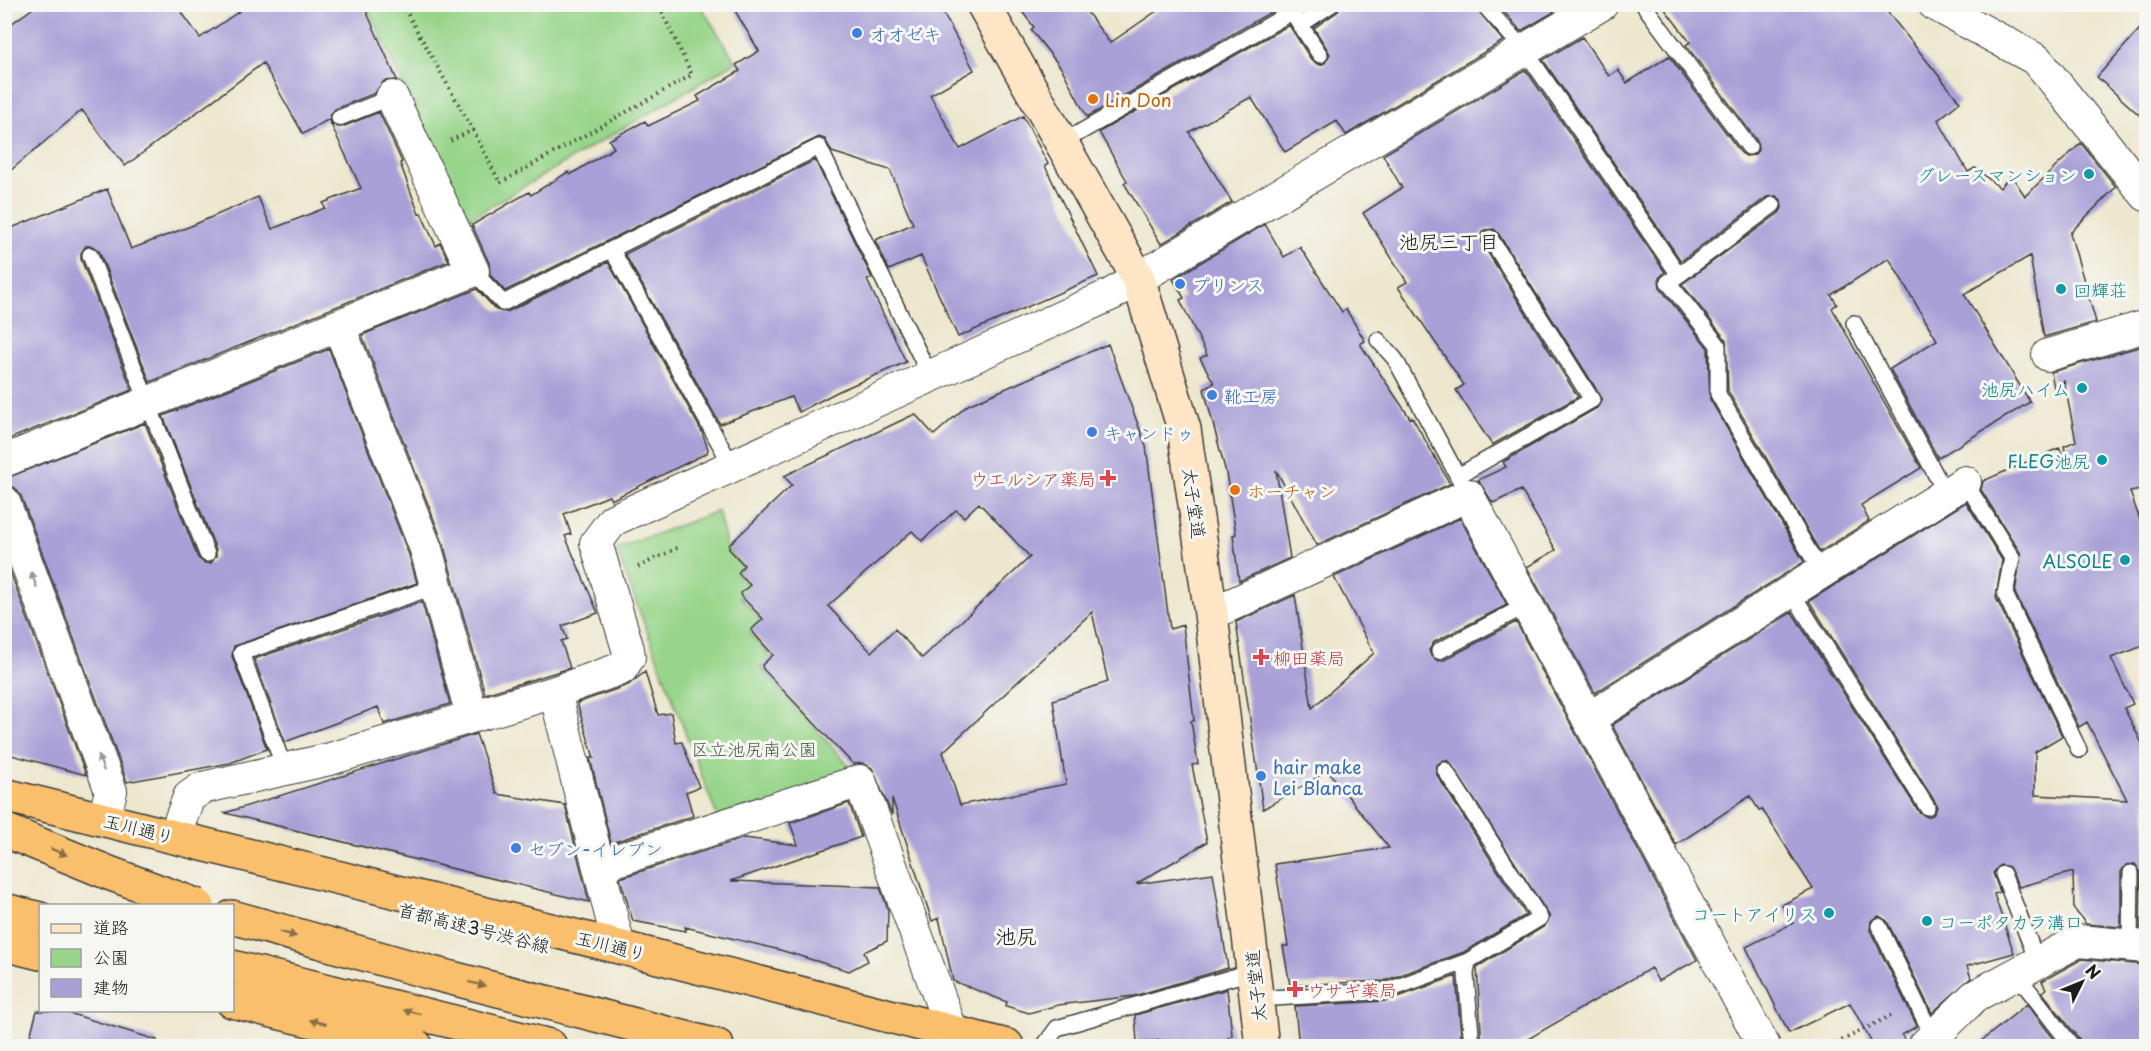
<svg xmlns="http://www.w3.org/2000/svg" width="2151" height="1051" viewBox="0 0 2151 1051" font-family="'Playpen Sans','Klee One',sans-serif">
  <rect width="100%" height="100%" fill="#f6f6f2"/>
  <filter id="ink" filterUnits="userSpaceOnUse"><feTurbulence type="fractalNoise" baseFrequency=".0167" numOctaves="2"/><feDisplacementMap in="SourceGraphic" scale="12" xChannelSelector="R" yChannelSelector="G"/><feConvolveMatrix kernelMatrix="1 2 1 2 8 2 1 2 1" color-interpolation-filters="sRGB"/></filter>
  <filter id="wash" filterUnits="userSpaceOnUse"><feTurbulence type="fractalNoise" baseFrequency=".008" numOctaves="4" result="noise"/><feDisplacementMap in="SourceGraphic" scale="24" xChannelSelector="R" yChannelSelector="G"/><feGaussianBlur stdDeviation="1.35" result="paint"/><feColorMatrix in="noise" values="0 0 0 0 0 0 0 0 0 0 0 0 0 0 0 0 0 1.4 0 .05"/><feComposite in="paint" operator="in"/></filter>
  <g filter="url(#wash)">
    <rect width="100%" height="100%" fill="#ede7ce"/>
    <path fill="#98d58a" stroke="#5a7853" stroke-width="1.5" d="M366,5H700L736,62L467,220Z
      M718,511L727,549L743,567L737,574L749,587L740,597L762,621L750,633L771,657L761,668L858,776L720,824L616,549Z"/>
    <g id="blocks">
      <path fill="#a9a0d7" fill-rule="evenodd" d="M39,4H176L200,38L250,4H363L397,80L384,81L375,93L335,109L330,116V122L329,119L303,134L263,63L125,166L82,110L4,176V29Z
        M731,4H938L974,70L930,95L960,149L1023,116L1048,164L1045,166L1098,276L958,337L921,256L889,270L875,240L913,224L890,170L832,152L825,139L819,137L505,291L490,275L489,263L472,225L529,192L531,195L568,172L570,175L614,148L609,140L645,121L648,126L700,101L697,96L740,71L736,65L759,51Z
        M1016,4H1081L1110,43L1167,4H1285L1087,117L1062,69L1031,30L1034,27Z
        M1342,4H1473L1503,41L1346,135L1337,121L1285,152L1251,97L1189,132L1232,202L1161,244L1124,183L1127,181L1099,132L1289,25L1312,61L1320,65L1325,63L1330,54L1314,28L1337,12Z
        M1497,4H1548L1554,12L1521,31Z
        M1661,4H1881L1960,102L1938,120L1968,172L1975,168L2000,188L2011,175L2025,196L2081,143L2116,187L2070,233L2096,322L2044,337L2030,256L1964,294L2030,402L1938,458L1890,369L1937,340L1889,258L1831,295L1837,304L1832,308L1921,468L1861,505L1869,521L1820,552L1728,391L1726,340L1682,284L1779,213L1782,208L1781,200L1776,196L1767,197L1681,261L1543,60L1582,37L1609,76L1618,70L1627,83L1669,56L1741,153L1746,156L1754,155L1758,150L1757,141L1686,45L1690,42Z
        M2146,22V121L2097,77Z
        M1526,70L1665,272L1659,278L1660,288L1708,348L1710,399L1804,562L1595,693L1527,567L1556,550L1521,490L1493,503L1478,480L1506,467L1503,462L1597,408L1602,400L1600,395L1498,233L1494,229L1485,230L1481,234L1482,243L1578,397L1492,445L1456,390L1464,385L1398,287L1407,282L1363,213L1402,188L1383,155Z
        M379,112L402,162L400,163L419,214L421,213L436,246L440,243L449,261L150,382L99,251L92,246H86L81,253V259L132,390L4,441V231L107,189L131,249L191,226L258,197L272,229L325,208L323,203L361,188L330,122L337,127H342Z
        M815,160L872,278L867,280L906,362L839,391L799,412L791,397L720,424L625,254Z
        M1265,224L1284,257L1300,247L1342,312L1346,309L1365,341L1360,344L1410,418L1412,417L1450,484L1317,545L1276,470L1290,558L1239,581L1233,535L1236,534L1226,473L1204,389L1214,383L1200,358L1207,355L1180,300L1184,298L1173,279Z
        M608,262L702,432L708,449L707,453L611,500L609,496L564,514L571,534L565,536L598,613L562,626L567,639L561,641L570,668L485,694L443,543L362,335L477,289L496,310L507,312Z
        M1108,344L1146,446L1170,629L1183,625L1194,721H1191L1198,764L1192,765L1207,842L1136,884L1213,873L1228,968L1134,996L1058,1005L1029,1013L1006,1006L1007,1002L953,981L939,918L932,921L892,798V815L872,768L863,763L853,764L763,669L762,665L773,655L751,630L763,619L742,597L741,593L750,585L738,573L744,565L729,549V545L792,485L784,476L915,414L934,435L968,405ZM979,503L1030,557L922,658L895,629L871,652L828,606L912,531L922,541L956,510L964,517ZM1092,612L1108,682L1053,700L1066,784L960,805L943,752Z
        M2146,345V489L2130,492L2146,537V645L2111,658L2133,704L2124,708L2146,751V929L2140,928L2141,873L2135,864L2126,865L2121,872V927L2086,924L2074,909L2073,872L2019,887L2009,867L2000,865L1993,873L2000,892L1994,894L2014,953L1967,966L1971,978L1932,1013L1887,921L1879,916L1871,921L1870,930L1917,1026L1902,1035L1907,1047H1874L1850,1003L1789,1033L1746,947L1793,923L1782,905L1813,889L1762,809L1759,810L1750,796L1676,845L1612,725L1792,612L1919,812L1927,817L1933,815L1937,807L1935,802L1809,601L1966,502L2002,560L1996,598L2062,736L2035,752V795L2127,800L2087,722L2079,727L2015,593L2021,554L1981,490L1983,481L2059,448L2067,461L2064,446L2076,441L2064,381L2054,388L2051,372Z
        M329,349L409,555L417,583L234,646L232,656L267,749L230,763L127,782L21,496L15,488L4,484V479L145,423L198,558L205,563H211L216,556V550L163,416Z
        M1460,518L1507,605L1434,642L1429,650L1431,656L1438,661L1444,660L1516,622L1697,960L1658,981L1651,968L1514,1047H1482L1477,967L1545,926L1550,917L1449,761L1444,760L1437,765V775L1526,915L1464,952L1384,981L1290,985L1283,946H1288L1275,864L1389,848L1328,771L1263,809L1236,622L1295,595L1312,708L1374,653L1334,577Z
        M4,555L86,775L4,753Z
        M422,602L450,704L384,724L378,707L285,742L254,659Z
        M645,672L658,715L671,713L676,743L682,742L699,787L686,792L693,816L611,843L590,758H594L577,703L628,685Z
        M476,734L497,794L565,805L589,902L225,813Z
        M849,803L861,837L731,881L880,887L888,910L887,941L864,952L868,961L849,971L780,950L685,927L686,931L633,921L620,878L744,838L798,845L790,823Z
        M2082,959L2146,965V1047H2082L2080,1040L2042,992L2046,989L2042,981Z
        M1456,976L1462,1047H1299L1295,1006L1387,1001Z
        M1227,989L1232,1035L1220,1044L1165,1047L1164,1040L1137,1042L1135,1015Z
        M2027,1004L2060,1047H1974Z
        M37,1011H62L157,1040L156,1047H27Z"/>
    </g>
  </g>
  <g filter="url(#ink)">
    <use href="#blocks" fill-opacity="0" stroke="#3b3a37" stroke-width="1.5"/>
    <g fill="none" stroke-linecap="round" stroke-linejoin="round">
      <defs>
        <path id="lane" d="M1483,4L1526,52L1679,275L1668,282L1718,345V394L1822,574
          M1643,4L1749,147
          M1300,25L1332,4
          M339,118L392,97
          M1061,143L1292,12L1320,55
          M612,250L732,466
          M90,255L207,554
          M473,271L503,303L819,147L930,376
          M1679,275L1773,205
          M1854,323L1946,494
          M1378,340L1395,359L1462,484
          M1458,476L1592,400L1490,238
          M1965,482L2012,558L2005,594L2079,750
          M1792,593L1927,807
          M1439,651L1527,605
          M285,770L241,653L437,586
          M2003,874L2038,963
          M1879,926L1933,1037
          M2130,945L2131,873
          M1468,961L1466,974L1472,1046
          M2017,975L2072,1046
          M1257,999L1386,991L1468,961L1540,918L1445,770
          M1044,1046L1057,1028L1254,971"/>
        <path id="street" d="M1934,4L2037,60L2146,195
          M339,326L426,549L472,716
          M2048,355L2146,326
          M4,461L473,271L392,97
          M4,502L111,791L104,819
          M1211,614L1468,495L1764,1046
          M555,692L619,947
          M1588,719L1965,482
          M174,837L189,797L202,788L330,759L555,692L622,668L629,657L628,649L596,543L613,520L1112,294L1602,4
          M599,866L860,781L952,1032
          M1924,1046L1975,996L2078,941L2146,947"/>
        <path id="secondary" d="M983,4L1138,278L1184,429L1211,614L1262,1046"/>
        <path id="highway" d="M4,795L619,947L1007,1046
          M4,910L40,919
          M232,917L432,973L717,1046
          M4,944L40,953
          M232,967L550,1046
          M232,1001L416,1046"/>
      </defs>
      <use href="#lane" stroke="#3b3a37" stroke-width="18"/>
      <use href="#street" stroke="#3b3a37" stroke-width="34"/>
      <use href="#secondary" stroke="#3b3a37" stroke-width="36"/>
      <use href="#highway" stroke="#3b3a37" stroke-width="36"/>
      <path stroke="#3b3a37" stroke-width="4" stroke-dasharray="1.5 4.5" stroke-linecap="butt" d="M402,4L473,130L450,141
        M473,130L500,183L692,75L658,4
        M638,567L681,546
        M1831,1046L1894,1014"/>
      <use href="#lane" stroke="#fff" stroke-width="15"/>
      <use href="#street" stroke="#fff" stroke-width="32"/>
      <use href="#secondary" stroke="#fde5c5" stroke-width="33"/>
      <use href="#highway" stroke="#f9bf6d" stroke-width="33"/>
      <defs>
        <path id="highway-bridge" d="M4,830L109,873L198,906"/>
      </defs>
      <use href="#highway-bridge" stroke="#3b3a37" stroke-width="36" stroke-linecap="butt"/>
      <use href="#highway-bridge" stroke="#f9bf6d" stroke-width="33"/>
    </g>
    <defs><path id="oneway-solid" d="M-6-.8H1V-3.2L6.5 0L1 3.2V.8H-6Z" transform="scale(1.5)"/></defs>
    <g fill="#999">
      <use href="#oneway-solid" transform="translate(34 580) rotate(-110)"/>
      <use href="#oneway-solid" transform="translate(101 763) rotate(-110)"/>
    </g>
    <g fill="#8a6e44">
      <use href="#oneway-solid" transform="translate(59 852) rotate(22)"/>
      <use href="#oneway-solid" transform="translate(288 934) rotate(16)"/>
      <use href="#oneway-solid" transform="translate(477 984) rotate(14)"/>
      <use href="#oneway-solid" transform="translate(412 1012) rotate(-166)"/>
      <use href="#oneway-solid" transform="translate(318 1022) rotate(-166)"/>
    </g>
  </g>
  <g fill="#3f7fe0" stroke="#f6f6f2" stroke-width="2">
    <circle cx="857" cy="33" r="6"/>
    <circle cx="1180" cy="284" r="6"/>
    <circle cx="1212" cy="395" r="6"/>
    <circle cx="1092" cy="432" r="6"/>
    <circle cx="1261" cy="776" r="6"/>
    <circle cx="516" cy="848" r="6"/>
  </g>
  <g fill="#e8710a" stroke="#f6f6f2" stroke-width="2">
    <circle cx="1093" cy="99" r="6"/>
    <circle cx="1235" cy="490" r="6"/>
  </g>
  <g fill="#0f9aa8" stroke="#f6f6f2" stroke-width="2">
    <circle cx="2089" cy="174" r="6"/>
    <circle cx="2061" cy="289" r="6"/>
    <circle cx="2082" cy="388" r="6"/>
    <circle cx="2102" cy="460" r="6"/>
    <circle cx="2125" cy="560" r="6"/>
    <circle cx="1829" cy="913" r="6"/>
    <circle cx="1927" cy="921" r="6"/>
  </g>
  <g fill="#e0444e" stroke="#f6f6f2" stroke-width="2">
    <path d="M1105 469h6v6h6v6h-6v6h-6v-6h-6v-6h6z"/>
    <path d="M1258 648h6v6h6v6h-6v6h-6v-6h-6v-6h6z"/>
    <path d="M1292 980h6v6h6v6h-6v6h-6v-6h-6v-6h6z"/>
  </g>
  <g text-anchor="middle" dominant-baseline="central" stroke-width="6" stroke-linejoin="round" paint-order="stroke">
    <g font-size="18" fill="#366cbe" stroke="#f6f6f2" text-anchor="start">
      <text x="869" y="33">オオゼキ</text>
      <text x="1192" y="284">プリンス</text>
      <text x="1224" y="395">靴工房</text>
      <text x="1104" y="432">キャンドゥ</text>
      <text x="1273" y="766">hair make<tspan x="1273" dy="21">Lei Blanca</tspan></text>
      <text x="528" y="848">セブン-イレブン</text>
    </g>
    <g font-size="18" fill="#c56008" stroke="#f6f6f2" text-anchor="start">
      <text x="1105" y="99">Lin Don</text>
      <text x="1247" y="490">ホーチャン</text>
    </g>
    <g font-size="18" fill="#0d838f" stroke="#f6f6f2" text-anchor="end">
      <text x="2077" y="174">グレースマンション</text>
      <text x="2073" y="289" text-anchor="start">回輝荘</text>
      <text x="2070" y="388">池尻ハイム</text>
      <text x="2090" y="460">FLEG池尻</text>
      <text x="2113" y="560">ALSOLE</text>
      <text x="1817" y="913">コートアイリス</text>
      <text x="1939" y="921" text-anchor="start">コーポタカラ溝口</text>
    </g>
    <g font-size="18" fill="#be3a42" stroke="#f6f6f2" text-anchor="start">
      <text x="1096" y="478" text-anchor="end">ウエルシア薬局</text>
      <text x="1273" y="657">柳田薬局</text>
      <text x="1307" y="989">ウサギ薬局</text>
    </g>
    <g font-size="18" fill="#1c1c1c" stroke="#f6f6f2">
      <text transform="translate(1195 503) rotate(82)">太子堂道</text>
      <text transform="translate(139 828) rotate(14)">玉川通り</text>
      <text transform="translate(474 927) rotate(14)">首都高速3号渋谷線</text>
      <text transform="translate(611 945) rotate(14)">玉川通り</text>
      <text transform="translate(1255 986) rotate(-96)">太子堂道</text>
    </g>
    <g font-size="18" fill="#475d42" stroke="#f6f6f2">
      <text x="754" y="748">区立池尻南公園</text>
    </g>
    <g font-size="20" fill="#1c1c1c" stroke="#f6f6f2">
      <text x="1449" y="241">池尻三丁目</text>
    </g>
    <g font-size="21" fill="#1c1c1c" stroke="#f6f6f2">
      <text x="1016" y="935">池尻</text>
    </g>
  </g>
  <rect width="2151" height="1051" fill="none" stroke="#f6f6f2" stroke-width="24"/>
  <rect x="39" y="904" width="195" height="108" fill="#f6f6f2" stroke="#9f9f9c" stroke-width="1.5"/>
  <rect x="51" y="924" width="30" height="9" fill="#fde5c5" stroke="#9f9f9c" stroke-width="1.5"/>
  <text x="93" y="934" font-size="18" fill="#1c1c1c">道路</text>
  <rect x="51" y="949" width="30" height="18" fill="#98d58a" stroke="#9f9f9c" stroke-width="1.5"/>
  <text x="93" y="964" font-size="18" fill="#1c1c1c">公園</text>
  <rect x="51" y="979" width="30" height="18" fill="#a9a0d7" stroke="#9f9f9c" stroke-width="1.5"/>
  <text x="93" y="994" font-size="18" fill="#1c1c1c">建物</text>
  <g transform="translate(2082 982) rotate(47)" stroke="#f6f6f2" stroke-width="4.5" paint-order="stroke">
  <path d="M0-4.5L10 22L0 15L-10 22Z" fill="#1c1c1c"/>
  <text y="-9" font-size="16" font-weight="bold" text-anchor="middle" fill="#1c1c1c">N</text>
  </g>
</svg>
